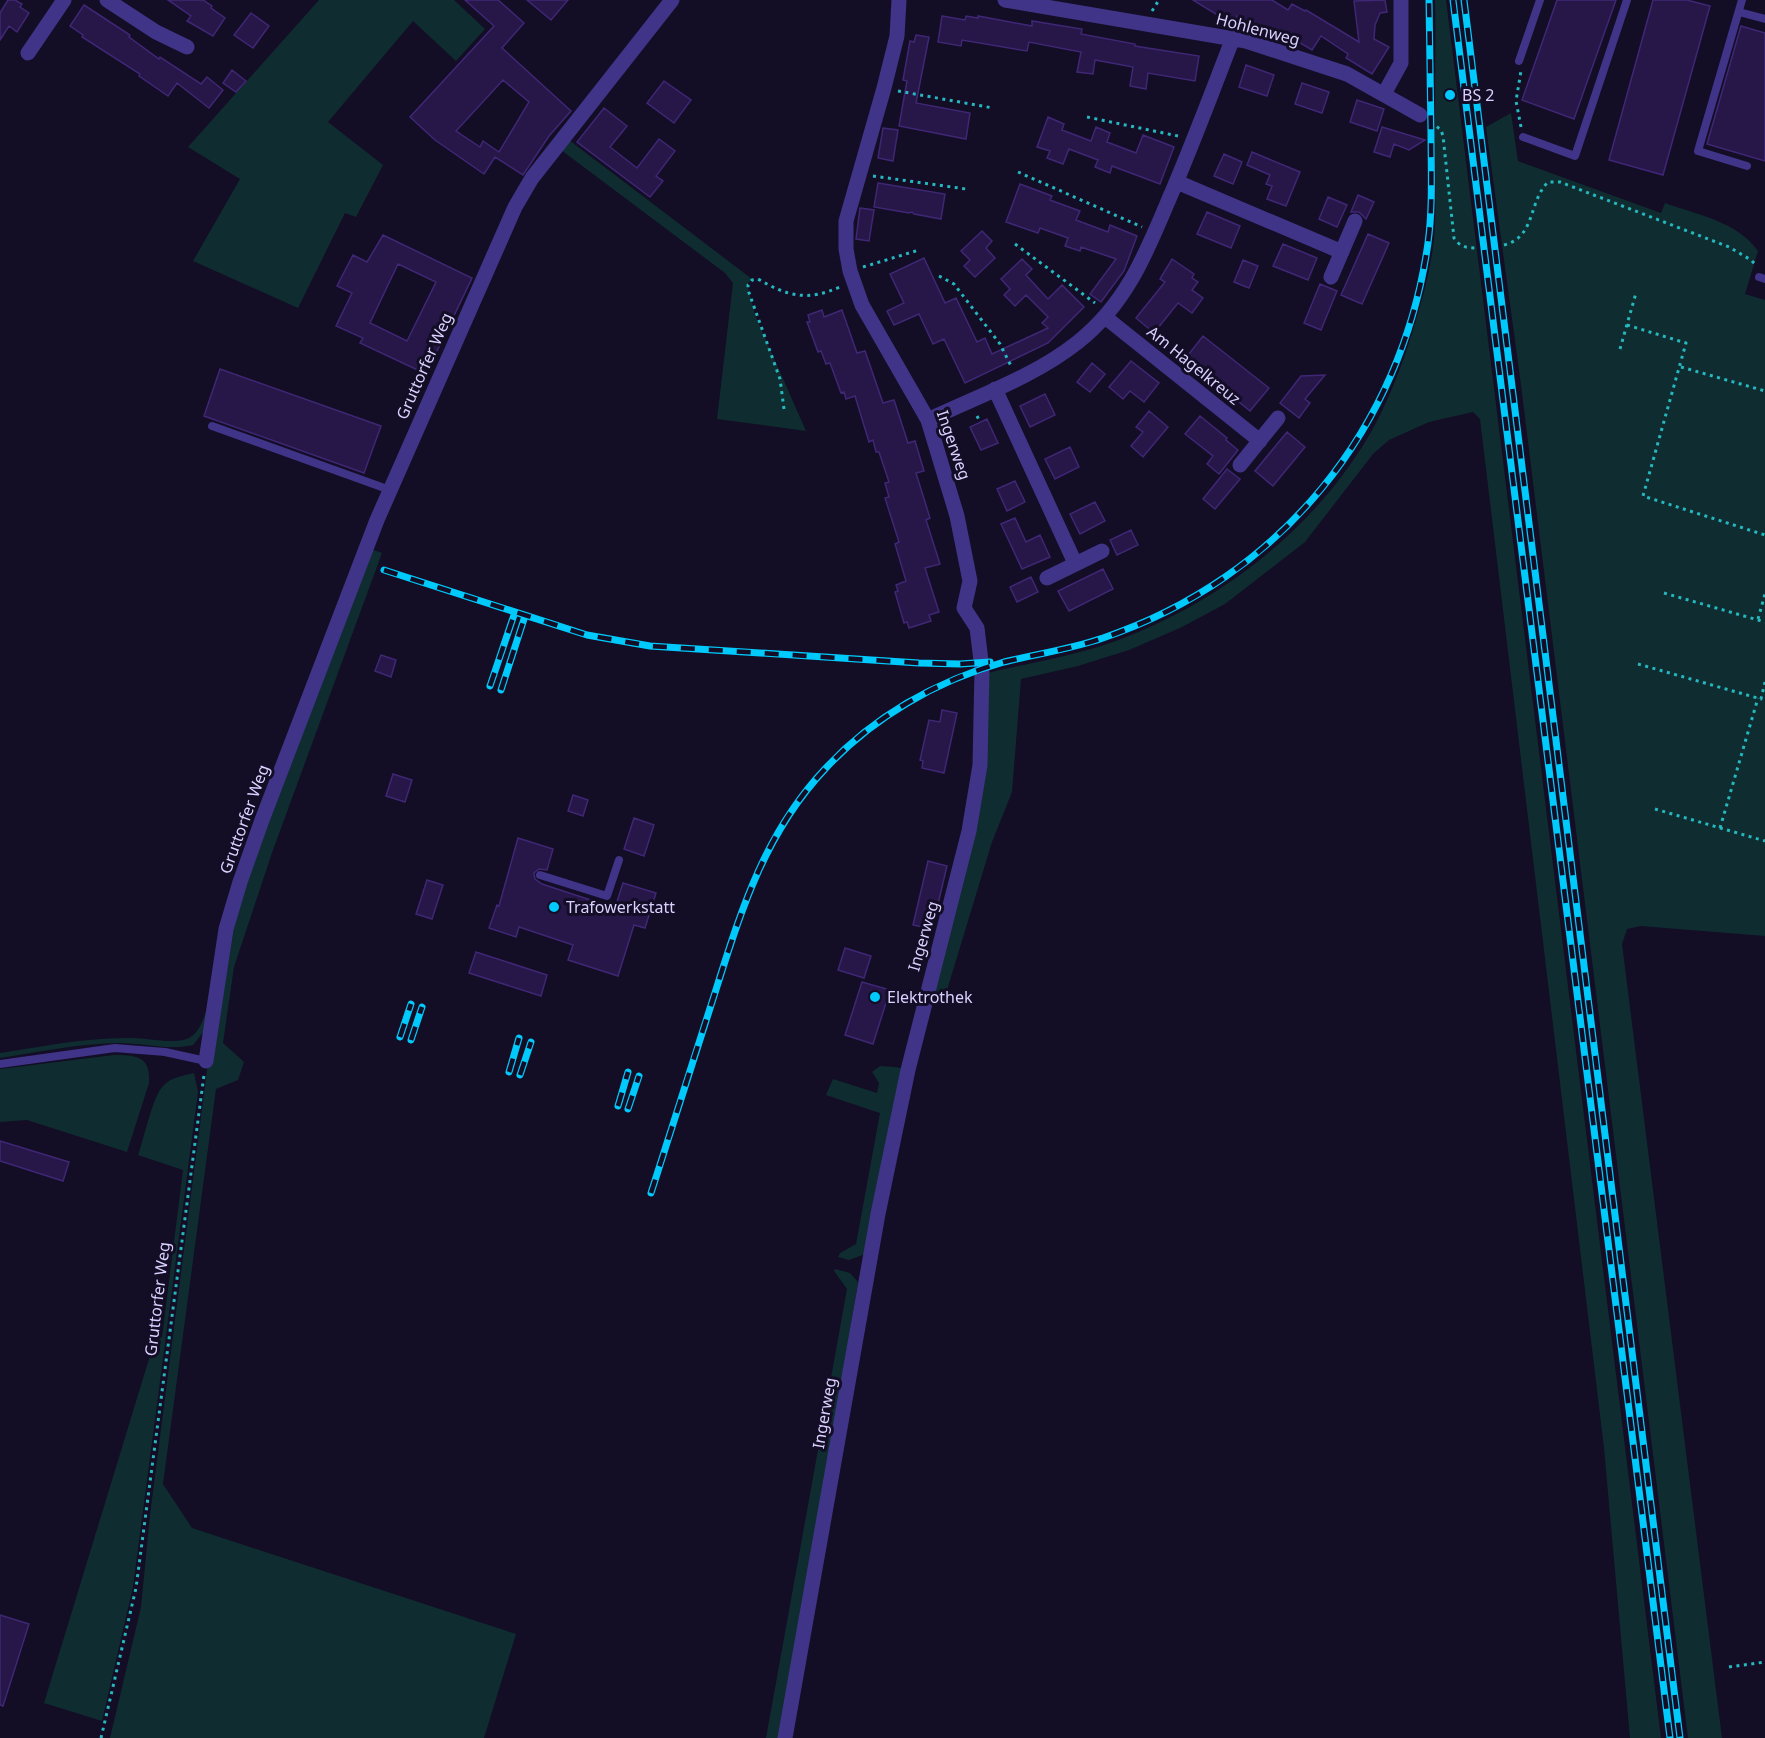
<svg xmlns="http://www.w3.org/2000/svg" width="1765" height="1738" viewBox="0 0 1765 1738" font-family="'Noto Sans',sans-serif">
  <rect width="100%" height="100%" fill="#130d25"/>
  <path fill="#0f2d30" d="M319,0H454L485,29L456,61L413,21L328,122L383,165L356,217L345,213L298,308L193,261L240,179L188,147Z
    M1435,0H1446L1661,1738H1630L1604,1448L1480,419L1473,412L1429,422L1389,440L1373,454L1305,542L1225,604L1180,628L1129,650L1078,666L1021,679L1012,792L992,842L944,1000L934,1006L925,1005L971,831L984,674C1027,663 1071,657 1113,642C1221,603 1321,525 1376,423C1393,390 1406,355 1416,320C1424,294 1431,267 1434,239C1437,203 1435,165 1435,129C1435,86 1436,43 1435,0Z
    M1511,113L1518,161L1661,213L1665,203C1697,215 1737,221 1758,251L1745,294L1765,300V936L1641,926L1627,929L1622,944L1722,1738H1688L1521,385L1486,127Z
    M565,137L752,279L747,284L755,315L806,431L717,419L733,283L725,273L557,147Z
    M368,548L382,553L273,850L234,967L223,1043L244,1062L238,1080L216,1089L163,1484L192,1528L516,1634L484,1738H110L141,1607L150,1515L216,1000L228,929Z
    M210,999L204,1031L193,1045C168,1051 141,1042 115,1043C77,1044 38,1052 0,1058V1053C44,1046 89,1037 133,1038C148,1038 180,1046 192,1036C202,1029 206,1010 210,999Z
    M114,1055C136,1055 151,1056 149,1083L127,1152L27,1120L0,1122V1069Z
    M880,1066L895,1067L906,1069L868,1253L849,1260L838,1257L840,1253L856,1244L880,1113L826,1095L833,1079L877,1093L879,1083L872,1072Z
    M194,1073L198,1092L133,1587L102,1721L44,1703L156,1336L162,1337L183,1170L138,1155C144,1139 152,1098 163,1086C171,1077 183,1076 194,1073Z
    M835,1269L850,1273L858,1282L782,1738H766L847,1289L834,1271Z"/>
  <path fill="#261748" stroke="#3f2775" stroke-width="1.5" fill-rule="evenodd" d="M8,0H15L22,4L20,7L29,13L17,32L9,26L0,40V13Z
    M168,0H203L212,6L211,8L225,18L213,36L187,21L191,16Z
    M465,0H498L524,23L502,48L571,111L549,136L523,175L495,157L484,174L435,140L410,117L494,26ZM503,80L529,102L499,152L483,141L480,147L456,131Z
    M527,0H568L551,20Z
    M1193,0H1272L1288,10L1292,4L1305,11L1306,10L1359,42L1354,1L1385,0L1387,12L1380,13L1375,25L1374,39L1389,47L1372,74L1346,58L1348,54L1321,36L1312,50L1277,29L1272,37L1237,16L1232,24Z
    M1557,0H1616L1574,119L1522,100Z
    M1653,0H1687L1710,6L1663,175L1609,160Z
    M84,5L130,35L129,37L159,59L160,57L201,84L207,77L223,90L209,108L177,83L168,96L139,76L140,74L82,37L83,35L70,26Z
    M251,13L269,26L253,48L234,35Z
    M942,16L965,20L966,16L978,18V16L1032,26V21L1082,29L1081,34L1135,44V46L1199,56L1195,81L1148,73L1146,89L1130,86L1133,67L1095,60L1093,74L1077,72L1081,52L1029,42L1027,51L962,40L961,46L938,42Z
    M1741,26L1765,33V161L1707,144Z
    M916,35L929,37L916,103L970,113L966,139L899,126L907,81L903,80L910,41L914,42Z
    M1246,65L1274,75L1267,96L1239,87Z
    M232,70L246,81L236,92L223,83Z
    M664,81L691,100L674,123L647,103Z
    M1302,83L1329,92L1322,113L1295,104Z
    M1357,100L1384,109L1377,131L1350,122Z
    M604,108L627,126L610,147L637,168L659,139L675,151L656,176L663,181L650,197L577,142Z
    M1048,117L1064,124L1062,130L1091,141L1096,127L1110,133L1107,142L1136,153L1143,135L1174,147L1160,184L1112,166L1110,173L1095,167L1098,160L1069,149L1063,164L1047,158L1050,151L1037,147Z
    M1382,127L1425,140L1409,150L1394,144L1390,157L1374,152Z
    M883,128L898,130L893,161L878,158Z
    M1252,152L1300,172L1286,206L1267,199L1272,186L1266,184L1270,175L1247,165Z
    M1224,154L1242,162L1233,184L1214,176Z
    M878,183L945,194L941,219L914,214L912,212L909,213L874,207Z
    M1020,184L1052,196L1050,200L1080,211L1076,220L1108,232L1110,225L1137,236L1124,271L1101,302L1090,294L1116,259L1081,247L1080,251L1065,246L1068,238L1040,228L1038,233L1006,222Z
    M1358,195L1374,202L1366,219L1359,212H1351Z
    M1328,197L1347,205L1337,227L1319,219Z
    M860,208L874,210L869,241L856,239Z
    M1207,212L1240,226L1231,248L1197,234Z
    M982,231L992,241L986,248L995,258L975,277L964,266L970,260L961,251Z
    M1368,234L1389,243L1362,304L1341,295Z
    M383,235L472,278L426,374L360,343L363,338L336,326L352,293L337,286L353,255L367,262ZM398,264L436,282L407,341L370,323Z
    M1283,244L1317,258L1308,280L1273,266Z
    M924,258L945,303L956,298L977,342L985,338L992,354L1048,328L1042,323L1048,317L1026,295L1015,306L1004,295L1010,289L1001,279L1022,259L1032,269L1026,275L1048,299L1062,285L1084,307L1048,343L965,383L944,339L933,344L919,314L894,325L887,311L904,303L890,274Z
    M1172,259L1194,274L1192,278L1198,282L1192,290L1203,298L1192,313L1178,303L1154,333L1136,318L1165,282L1160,279Z
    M1243,260L1258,266L1249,288L1234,282Z
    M1320,284L1337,291L1321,330L1304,323Z
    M822,310L824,317L842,310L857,353L865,351L883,403L894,400L908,443L915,441L924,471L916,473L930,518L926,520L940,564L925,568L939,612L929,615L931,621L909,628L907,622L904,623L895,592L898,591L896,585L906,581L895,544L899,542L885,498L889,497L885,483L889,482L879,452H876L873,440L869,442L855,396L846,399L844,392L841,393L830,363L826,364L821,351L818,352L807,322H810L808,315Z
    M1203,336L1269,388L1250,411L1233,397L1234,395L1185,359Z
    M1131,361L1159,383L1144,402L1130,391L1123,399L1109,387Z
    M1092,363L1105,374L1090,392L1077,382Z
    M220,369L381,426L364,473L204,416Z
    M1325,375L1305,399L1310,403L1299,418L1280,403L1301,376Z
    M1045,394L1055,415L1030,427L1020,406Z
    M1149,411L1168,427L1143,457L1131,446L1143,432L1136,427Z
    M1200,416L1227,438L1226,440L1238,450L1219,474L1207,464L1213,456L1185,434Z
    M987,419L998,443L981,450L970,427Z
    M1287,432L1305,447L1273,486L1255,471Z
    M1070,447L1079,467L1055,479L1045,459Z
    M1227,469L1240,479L1215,509L1203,499Z
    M1015,481L1025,502L1007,511L997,489Z
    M1095,502L1105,521L1080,534L1070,514Z
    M1015,518L1026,542L1040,535L1050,557L1022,569L1001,524Z
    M1131,530L1138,545L1117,555L1110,540Z
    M1103,569L1113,589L1069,611L1058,591Z
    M1031,577L1038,592L1017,602L1010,587Z
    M381,655L396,660L391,677L375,671Z
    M942,710L957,713L944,773L922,768L923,761L920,760L929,720L940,722Z
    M393,774L412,780L405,802L386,796Z
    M573,795L588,800L583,816L568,811Z
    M634,818L654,825L644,856L624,849Z
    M518,838L553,849L547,870L539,869L534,873L535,879L542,884L615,908L623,883L656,893L645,928L634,925L618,976L568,960L573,945L519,927L516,937L489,928L497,905L499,906Z
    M928,861L947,866L932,929L913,925Z
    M427,880L443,885L432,919L416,914Z
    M845,948L871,956L864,978L838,970Z
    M476,952L547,975L541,996L469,973Z
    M862,982L890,990L873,1044L845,1035Z
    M0,1141L69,1162L63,1181L0,1161Z
    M0,1615L29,1624L3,1706L0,1705Z"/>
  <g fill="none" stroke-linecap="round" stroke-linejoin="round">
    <path stroke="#25b8bf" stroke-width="3" stroke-dasharray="3 4.5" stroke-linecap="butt" d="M1152,11L1159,0
      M898,91L993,108
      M1087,117L1178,136
      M1431,122L1441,130L1443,136L1454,238C1459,246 1466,248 1475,248
      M1521,127L1516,101L1521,71
      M1018,172L1142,227
      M873,176L966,189
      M1015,244L1095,303
      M1504,245C1536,237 1528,202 1548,182H1560L1729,247L1751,260L1756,265
      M863,267L919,250
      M939,276L954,284L1000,344L1011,366
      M1627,325L1686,343L1643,496L1765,535
      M1620,349L1636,293
      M1681,367L1765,391
      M784,409L780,379L748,290V285L752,280L758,279C789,297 807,301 840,287
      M977,416L980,422
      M1664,593L1765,622
      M1758,619L1765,594
      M1638,664L1761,699L1765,682
      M1655,809L1765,841
      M1720,828L1758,698
      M1729,1667L1765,1662
      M101,1738L136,1588L204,1075"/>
    <path stroke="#403488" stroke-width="8" d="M1742,0L1698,151L1747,166
      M1739,12L1765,19
      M1519,61L1540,0
      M1523,137L1575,156L1627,0
      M1759,277L1765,279
      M212,426L390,490
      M540,875L607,896L619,860
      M0,1064L115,1048L165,1052L206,1061"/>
    <path stroke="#403488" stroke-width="15" d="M107,0L156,32L187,47
      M1005,0L1246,41L1347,74L1420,115
      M28,53L64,0
      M1384,94L1401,63V0
      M1177,182L1342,252
      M1331,277L1355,221
      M1105,317L1260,441
      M995,389L1075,563
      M928,420C978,396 1034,377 1078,342C1126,304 1146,254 1169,199C1192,146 1212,92 1233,38
      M1240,465L1278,418
      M1047,578L1102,551
      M206,1061L226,929L240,882L262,820L377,520L515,207L532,178L672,0
      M785,1738L878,1214L908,1070L969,831L980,765L982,669L977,628L964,608L970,581L957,516L928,420L862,305L850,271L846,249V221L884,88L897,36L899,0"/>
    <defs>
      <path id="rail" d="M1453,0L1670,1738
        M1464,0L1680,1738
        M384,570L587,635L650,646L919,663L960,664L990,662
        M490,686L515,612
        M501,690L525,616
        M400,1037L411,1004
        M411,1040L422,1007
        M509,1072L519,1038
        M520,1075L531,1042
        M618,1106L628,1072
        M628,1109L639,1076
        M651,1193C672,1128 692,1063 713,999C740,914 763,835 825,769C873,717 936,681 1004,662C1037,654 1071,649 1103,638C1281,578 1402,428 1428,243C1433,206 1431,169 1431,133C1430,89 1430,44 1429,0"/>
    </defs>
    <use href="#rail" stroke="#00c9fc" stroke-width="7"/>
    <use href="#rail" stroke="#130d25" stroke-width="4.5" stroke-dasharray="14" stroke-linecap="butt"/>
  </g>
  <g fill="#00c9fc" stroke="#130d25" stroke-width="2">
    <circle cx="1450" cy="95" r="6"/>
    <circle cx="554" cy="907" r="6"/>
    <circle cx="875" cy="997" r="6"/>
  </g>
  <g text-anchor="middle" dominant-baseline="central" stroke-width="6" stroke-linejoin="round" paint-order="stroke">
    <g font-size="16" fill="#dbd1ff" stroke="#130d25">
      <text transform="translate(1258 29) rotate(15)">Hohlenweg</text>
      <text transform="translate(1194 365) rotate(39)">Am Hagelkreuz</text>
      <text transform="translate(424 366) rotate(-66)">Gruttorfer Weg</text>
      <text transform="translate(954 445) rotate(71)">Ingerweg</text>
      <text transform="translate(244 819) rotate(-70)">Gruttorfer Weg</text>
      <text transform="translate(923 936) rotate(-74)">Ingerweg</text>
      <text transform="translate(157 1299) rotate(-83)">Gruttorfer Weg</text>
      <text transform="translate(824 1413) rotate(-80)">Ingerweg</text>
    </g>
    <g font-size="16" fill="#dbd1ff" stroke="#130d25" text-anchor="start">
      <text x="1462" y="95">BS 2</text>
      <text x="566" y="907">Trafowerkstatt</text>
      <text x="887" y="997">Elektrothek</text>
    </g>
  </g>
</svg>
